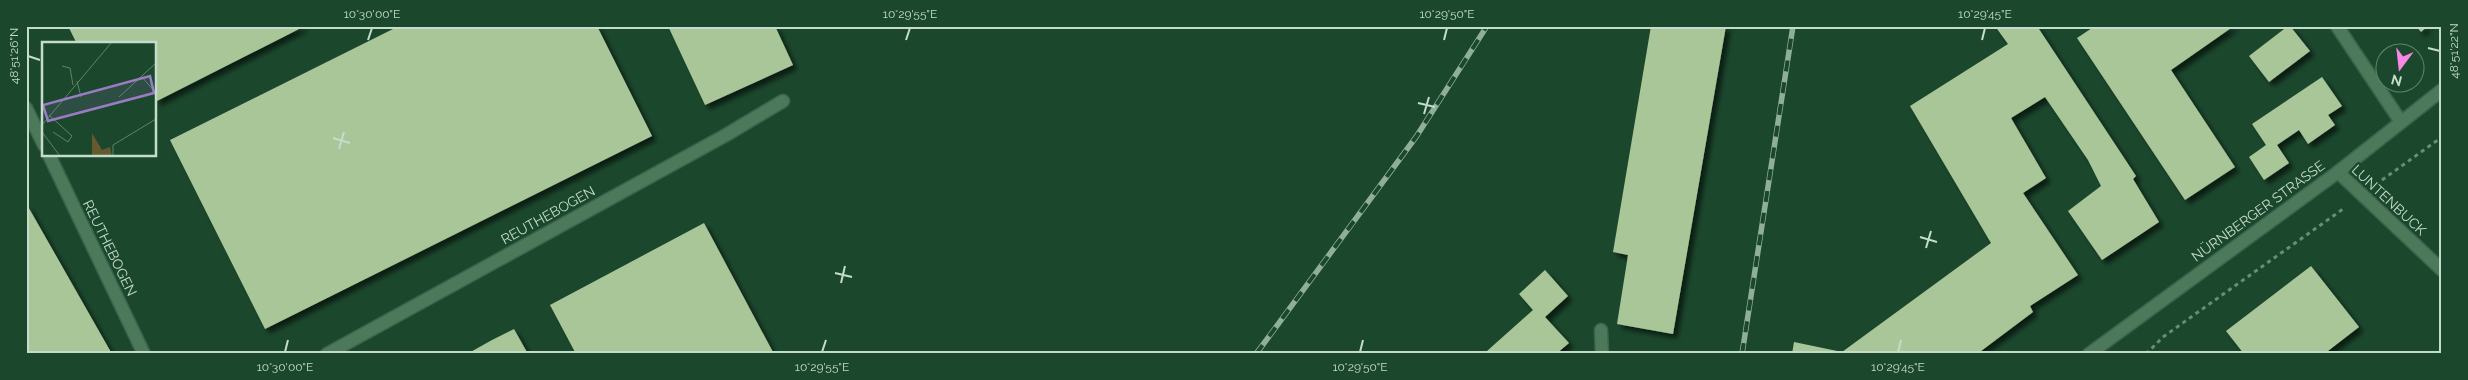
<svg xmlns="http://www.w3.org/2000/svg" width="2468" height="380" viewBox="0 0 2468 380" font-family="Raleway,sans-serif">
  <defs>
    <filter id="shadow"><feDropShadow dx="4.5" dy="4.5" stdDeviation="2.5" flood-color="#0009"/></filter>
  </defs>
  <rect width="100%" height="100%" fill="#1b482d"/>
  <path fill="#a9c699" filter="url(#shadow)" d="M68,26H305L155,102V44H77Z
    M399,26H597L652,136L265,329L170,140Z
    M668,26H775L793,65L705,105Z
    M1651,26H1726L1673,334L1617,324L1628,255L1613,252Z
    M1995,26H2037L2136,176L2133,179L2159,222L2102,260L2068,211L2101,186L2088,160L2045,97L2011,118L2046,178L2023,193L2078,275L2030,306L2033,312L1977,354H1792L1794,342L1842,352L1991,243L1910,106L2008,44Z
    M2095,26H2234L2171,70L2235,167L2185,200L2077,38Z
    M2288,26H2290L2310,51L2269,82L2249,56Z
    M2416,26H2428L2421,32Z
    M2322,77L2342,106L2328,115L2335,125L2308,144L2299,130L2277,145L2289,163L2264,180L2249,157L2266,145L2252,124Z
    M26,203L112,354H26Z
    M704,223L774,354H576L550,305Z
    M2311,266L2359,327L2324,354H2244L2226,331Z
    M1545,270L1568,296L1545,317L1569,343L1556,354H1490L1487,351L1533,310L1519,294Z
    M514,329L528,354H467L492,340Z"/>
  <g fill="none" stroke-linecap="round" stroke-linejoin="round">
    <defs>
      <path id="street" d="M2337,26L2401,122
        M26,108L44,145
        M49,155L144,354
        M2338,172L2442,270
        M1601,330L1602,354
        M327,354L726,135L783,101"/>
      <path id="secondary" d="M2089,354L2338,172L2442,90"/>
    </defs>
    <use href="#street" stroke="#3b624b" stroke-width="15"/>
    <use href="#secondary" stroke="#3b624b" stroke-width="15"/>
    <path stroke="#698d76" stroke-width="3" stroke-dasharray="4 4" stroke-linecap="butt" d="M2382,180L2442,137
      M2146,354L2163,337L2343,209"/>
    <use href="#street" stroke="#4b795a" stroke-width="12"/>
    <use href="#secondary" stroke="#4b795a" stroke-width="12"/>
    <defs>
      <path id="rail" d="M1256,354L1416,137L1487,26
        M1742,354L1793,26"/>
    </defs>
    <use href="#rail" stroke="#90af9b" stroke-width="5.5"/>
    <use href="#rail" stroke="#1b482d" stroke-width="4" stroke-dasharray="11" stroke-linecap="butt"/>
  </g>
  <path fill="none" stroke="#c4dccb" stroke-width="2" d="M368,40L372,28M906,40L910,28M1444,40L1447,28M1982,40L1985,28M2428,48L2440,51M28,56L40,60M1418,103L1435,107M1424,114L1429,97M333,138L350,143M339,149L344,132M1920,237L1937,242M1926,248L1931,231M835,273L852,277M841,283L845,266M285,352L288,340M822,352L826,340M1360,352L1363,340M1898,352L1901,340"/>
  <g text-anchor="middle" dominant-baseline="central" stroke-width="5" stroke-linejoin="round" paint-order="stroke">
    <g font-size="14" fill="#c4dccb" stroke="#1b482d">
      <text transform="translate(2389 200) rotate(43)">LUNTENBUCK</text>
      <text transform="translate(2258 211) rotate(-36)">NÜRNBERGER STRASSE</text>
      <text transform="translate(548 215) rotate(-29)">REUTHEBOGEN</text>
      <text transform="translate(110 248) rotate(64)">REUTHEBOGEN</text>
    </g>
  </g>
  <g transform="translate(42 42)">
    <rect width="114" height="114" fill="#1b482d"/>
    <path d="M50,91L60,108L68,105L70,114H50Z" fill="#64592f"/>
    <path fill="none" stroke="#5f836c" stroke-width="1" d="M20,24L28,26L31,43M99,34L114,51M35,39L39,55M77,55L114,21M7,73L30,94L26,100L11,90M0,83L70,0M0,90L18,114M71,114V103L114,77"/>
    <path fill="#9c7bc4" fill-opacity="0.15" stroke="#9c7bc4" stroke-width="2.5" d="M108,34L112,51L6,79L1,63Z"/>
    <rect width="114" height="114" fill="none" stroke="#c4dccb" stroke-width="2.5"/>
  </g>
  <rect width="2468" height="380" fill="none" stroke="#1b482d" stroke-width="55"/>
  <g transform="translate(2400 68) rotate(195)"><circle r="24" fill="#1b482d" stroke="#5f836c"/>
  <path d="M0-4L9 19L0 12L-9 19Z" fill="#fb87e6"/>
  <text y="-8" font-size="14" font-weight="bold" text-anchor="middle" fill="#c4dccb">N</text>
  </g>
  <rect x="28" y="28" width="2412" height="324" fill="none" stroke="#c4dccb" stroke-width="2"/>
  <g font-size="12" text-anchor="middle" fill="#c4dccb">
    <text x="372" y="18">10°30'00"E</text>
    <text x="910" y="18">10°29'55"E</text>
    <text x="1447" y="18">10°29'50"E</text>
    <text x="1985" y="18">10°29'45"E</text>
    <text transform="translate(2454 51) rotate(-90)" y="4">48°51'22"N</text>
    <text transform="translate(14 56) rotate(-90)" y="4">48°51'26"N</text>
    <text x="285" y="371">10°30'00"E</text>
    <text x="822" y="371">10°29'55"E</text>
    <text x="1360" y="371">10°29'50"E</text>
    <text x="1898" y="371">10°29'45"E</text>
  </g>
</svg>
